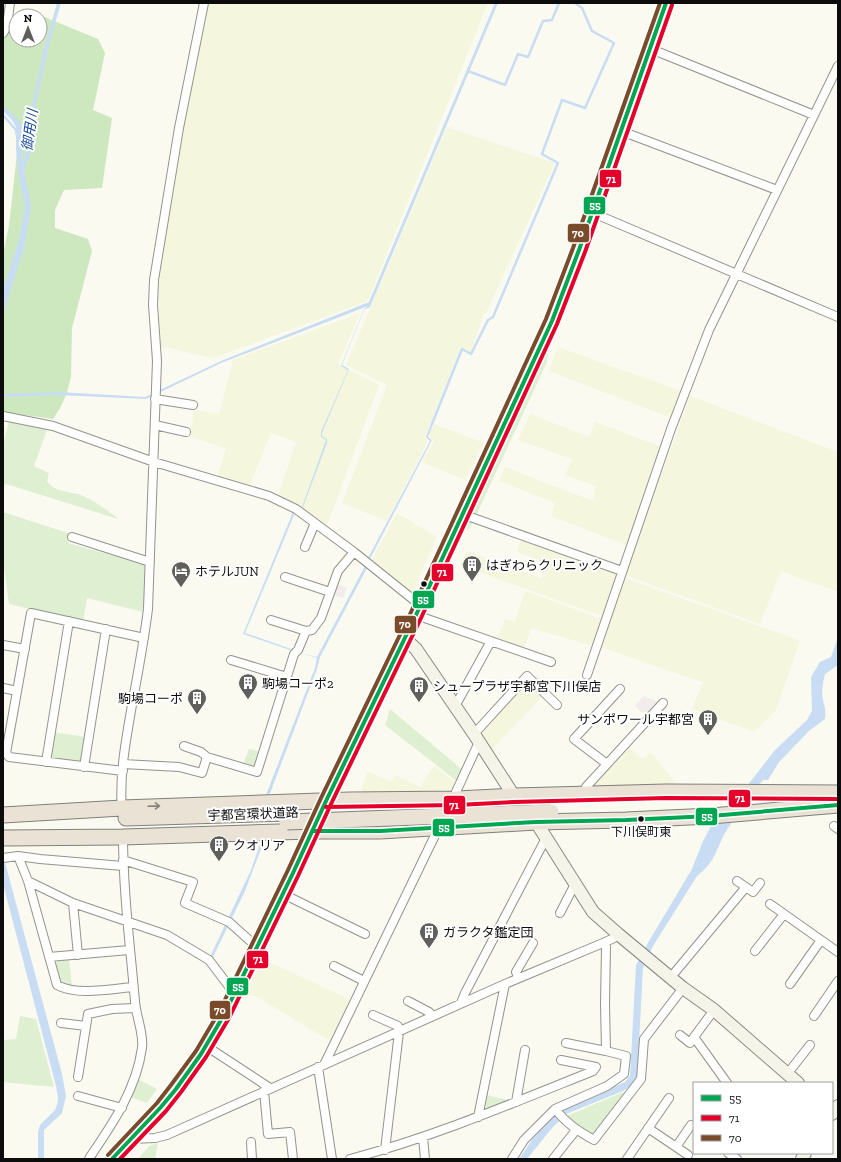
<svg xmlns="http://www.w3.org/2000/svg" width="841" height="1162" viewBox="0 0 841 1162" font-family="'Zilla Slab','Noto Sans JP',serif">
  <rect width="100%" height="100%" fill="#fafaf0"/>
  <path fill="#f2eced" d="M337,584L347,588L343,598L333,595Z
    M643,696L660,702L647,717L635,706Z"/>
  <path fill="#f4f6dd" d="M208,3H488L368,301L213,358L160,346L158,280L182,127L206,17Z
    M447,127L555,163L486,313L483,315L471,352L461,347L425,437L428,441L387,521L342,503L387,385L346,365Z
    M360,313L338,364L379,385L326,528L301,507L278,496L296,442L271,433L249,487L217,478L226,448L190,436L194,410L219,414L233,360Z
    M558,347L681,391L671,418L549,371Z
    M690,396L838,452V592L781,571L760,624L625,575Z
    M530,414L589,437L595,422L662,447L627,545L551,516L555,503L499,481L505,467L593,501L596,486L565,475L572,459L518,440Z
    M434,424L484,443L465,480L422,462L434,441L429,436Z
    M397,513L437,537L412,594L371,561Z
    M521,539L617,574L602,616L460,565L467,551L541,578L546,563L517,552Z
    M625,578L800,641L776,710L754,732L692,709L703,682L600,647Z
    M525,591L602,619L593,646L531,628L524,650L497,639L505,619L515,622Z
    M530,684L543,696L490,751L483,740V732L524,686Z
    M627,745L642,759L651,752L677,785L592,786Z
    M434,766L457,784L454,790L365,792L361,790L368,771L391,782L395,775L420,787Z
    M263,959L353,1001L332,1042L247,991Z"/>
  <path fill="#def0d1" d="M549,346L547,362L473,522L467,531L469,521Z
    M9,421L48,427L34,466L49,473L47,481C55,493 69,491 81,495C91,499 111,512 118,519L6,484L3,487V445Z
    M3,512L71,534L68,543L146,565L145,600L143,612L87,598L83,622L9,604L3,560Z
    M390,709L464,771L458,782L385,725Z
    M53,732L86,737L82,760L77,763L53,760L49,756Z
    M249,749L261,752L256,767L252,768L243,765Z
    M69,959L72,986C57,985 58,978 55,964L59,960Z
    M20,1016L36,1019L54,1087L3,1082V1040L16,1039Z
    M138,1079L157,1089L147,1103L130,1097Z
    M623,1092L625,1095L596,1132L590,1134L567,1116Z
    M486,1095L512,1101L489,1109L484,1105Z
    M158,1143L155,1159H138L149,1146Z"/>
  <path fill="#cde7bf" d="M40,16H42L98,39L105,53L93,110L112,118L102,188L64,190L55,210V228L88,239L92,251L72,328L71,376L67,393L60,408L53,419L3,412V255L9,225L20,127L3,105V31L16,23V40H40Z"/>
  <path fill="#c8ddf3" d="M57,3H61L51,37L36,102L30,155L24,170L31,207L28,225L24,248L3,314V291L19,240L25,207L18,170L16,149V127L12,120L3,111V105L18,120L23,128L22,162L24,159L33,100L44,49Z
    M495,3H498L370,307L364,310L342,365L349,369L322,433V436L327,439V443L303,507H302L325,443L326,440L321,437V432L348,370L341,366L364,309L368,306L221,363L146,399L58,395L3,397V394L59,392L145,397L221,361L369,302Z
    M432,421L434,422L428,437L432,440L370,559L368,558L430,441L426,437Z
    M293,512L295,513L245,633L294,650L293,651L243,634Z
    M365,566L367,568L320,657L317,669L269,796L266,795L315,668L317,658L301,653L317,657Z
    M838,633V665L825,674C823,682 821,692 823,700C825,709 826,709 825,719L809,731L779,762L768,780H763L757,788L747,786L775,750L807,720L812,711L811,677L820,662L831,657L837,640Z
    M732,822C728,828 724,834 721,841C714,857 712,864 697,876L653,946L643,968L637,1080L632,1085L623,1091L566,1114L552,1128L527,1159H519L532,1140L553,1117L563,1109L625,1082L630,1076L636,965L649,941L692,869L703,841L712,824Z
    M261,841H264L245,891L211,961L209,959L251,870Z
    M3,855L62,1074L66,1096L62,1113L44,1130V1159H38V1132L40,1125L55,1110L57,1105L58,1098L56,1086L3,884Z"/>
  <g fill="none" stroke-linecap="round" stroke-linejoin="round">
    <path stroke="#c8ddf3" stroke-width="2.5" d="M468,71L505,85L518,54L528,57L543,21L552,20L559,3
      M3,115L16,130L17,136
      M432,424L462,349L471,354L488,320L493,317L558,163L542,154L562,100L585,108L614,43L592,31L582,8L575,3"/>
    <defs>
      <path id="street" d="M3,33L7,26L10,3
        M651,49L814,115
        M621,131L777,190
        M593,213L838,317
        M155,399L193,405
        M3,416L53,426L154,462L269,496L296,509L354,552L420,605
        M155,425L186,432
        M462,514L622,571
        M72,537L150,562
        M305,547L315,523
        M285,577L330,592
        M416,615L551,662
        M271,620L306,631
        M3,645L25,649
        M231,660L287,677
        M587,675L671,429L709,330L838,66
        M3,688L17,691
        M453,704L458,701L491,641
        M474,734L527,676L557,705
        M184,746L201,752L207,757
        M46,762L69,621
        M123,764L179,767L202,773L207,757L257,772L294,654L298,650L306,631L312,630L321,618L338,571L354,552
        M607,764L574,739L620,689
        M84,767L106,629
        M123,771L9,757L6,753L31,613L144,638
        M586,794V787L663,703
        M457,799L456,792L479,742
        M122,811C119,775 126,740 132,705C138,673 144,641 148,609L157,361L153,305L154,280L179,128L204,3
        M834,826L838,829
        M18,856L40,859L123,866
        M3,858L18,856L28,881L73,903L167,935L209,960L234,993
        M123,860L193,882L185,903L229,922L257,947
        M28,881L57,985C76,996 112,989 133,987
        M737,881L753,892L760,883
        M283,894L365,934
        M73,903L78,955
        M770,904L838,952
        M560,913L575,884
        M755,951L784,914
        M49,957L129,950
        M334,966L364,981
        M671,977L746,887
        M519,978L516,972L533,943
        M790,984L821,940
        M408,1001L429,1012L432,1016
        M461,1003L465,993L546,838
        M714,1010L694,1037L727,1083
        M373,1015L398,1026L399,1032L385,1150
        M814,1016L838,981
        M61,1023L86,1026
        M680,1035L690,1043L694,1037
        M566,1043L606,1051
        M206,1046L270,1088
        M324,1065L439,827
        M318,1067L332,1159
        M788,1073L810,1045
        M78,1077L88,1014L112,1009L135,1008
        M264,1091L268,1134L290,1132L293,1159
        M78,1096L122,1108
        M516,1102L525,1050
        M555,1109C567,1124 578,1131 594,1140L641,1079L644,1039L683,988
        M478,1117L505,984
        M648,1128L688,1155
        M423,1137L425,1159
        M131,1139L155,1138L167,1135L505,984L603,943L614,938L618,934
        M251,1142L252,1159
        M676,1147L691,1125
        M728,1153L737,1159
        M89,1159L90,1157C113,1123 136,1090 142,1048C144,1033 136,1017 135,1001C130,945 123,890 123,834
        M350,1159C433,1137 513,1103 593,1071L596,1067L561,1060
        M512,1159L524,1140L555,1109L607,1086L624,1074L626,1056L606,1051L605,1004L606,947L603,943
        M553,1159L576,1130
        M627,1159L669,1098"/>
      <path id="secondary" d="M404,638L416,649L474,734L514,796L536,822L593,912L618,934L683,988L714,1010L798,1083
        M832,1114L838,1106
        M112,1159L161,1107L176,1089L201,1054L224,1015L293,873L326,801L416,615L552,321L579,250L666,3
        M802,1159L805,1153"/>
      <path id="highway" d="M3,815L122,808L350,800L457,799L514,796L666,792L838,793
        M126,818L288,813
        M3,838L123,837L312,831H380L536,822L626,820L711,816L838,805"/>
    </defs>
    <use href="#street" stroke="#93938f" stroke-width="10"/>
    <use href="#secondary" stroke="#8a8a85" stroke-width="14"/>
    <use href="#highway" stroke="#80807c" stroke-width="17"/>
    <use href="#street" stroke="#fefefd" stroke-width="8"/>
    <use href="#secondary" stroke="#f4f4e9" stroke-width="12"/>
    <use href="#highway" stroke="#e9e2d5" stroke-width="15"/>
    <defs>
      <path id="highway-bridge" d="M287,822L551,812"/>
    </defs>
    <use href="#highway-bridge" stroke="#80807c" stroke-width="17" stroke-linecap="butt"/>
    <use href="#highway-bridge" stroke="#e9e2d5" stroke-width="15"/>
    <defs>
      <path id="bus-1" d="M312,831H380L536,822L626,820L711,816L838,805
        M112,1159L161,1107L176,1089L201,1054L224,1015L293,873L326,801L416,615L552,321L579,250L666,3"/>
      <path id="bus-2" d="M326,807L457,805L514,802L666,798L838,799
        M120,1159L166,1111L181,1092L206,1057L229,1018L298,876L331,804L421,618L557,324L585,252L672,5"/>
      <path id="bus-3" d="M108,1155L157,1103L171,1085L196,1051L219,1012L288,870L321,798L411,612L546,319L573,248L660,3"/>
    </defs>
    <use href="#bus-1" stroke="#fff" stroke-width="7"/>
    <use href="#bus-2" stroke="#fff" stroke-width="7"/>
    <use href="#bus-3" stroke="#fff" stroke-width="7"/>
    <use href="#bus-1" stroke="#00a651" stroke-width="4"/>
    <use href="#bus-2" stroke="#e4002b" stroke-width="4"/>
    <use href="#bus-3" stroke="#7a4b2a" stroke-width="4"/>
  </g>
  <defs><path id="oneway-shaft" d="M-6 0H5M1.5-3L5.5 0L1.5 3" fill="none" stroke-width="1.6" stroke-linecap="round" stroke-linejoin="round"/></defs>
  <use stroke="#86827b" href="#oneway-shaft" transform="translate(154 806) rotate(-2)"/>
  <defs>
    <symbol id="building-pin" viewBox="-11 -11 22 30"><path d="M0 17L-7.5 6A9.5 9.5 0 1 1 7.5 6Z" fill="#5f5f5c" stroke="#fff"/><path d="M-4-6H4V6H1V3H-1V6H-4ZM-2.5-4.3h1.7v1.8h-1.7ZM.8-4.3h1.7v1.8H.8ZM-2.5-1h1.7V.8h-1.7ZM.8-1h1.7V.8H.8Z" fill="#fff"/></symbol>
    <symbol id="hotel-pin" viewBox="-11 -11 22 30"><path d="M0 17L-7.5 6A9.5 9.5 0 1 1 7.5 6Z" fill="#5f5f5c" stroke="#fff"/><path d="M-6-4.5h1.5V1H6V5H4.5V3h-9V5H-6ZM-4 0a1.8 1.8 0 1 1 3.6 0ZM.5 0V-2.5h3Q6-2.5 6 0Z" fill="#fff"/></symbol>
  </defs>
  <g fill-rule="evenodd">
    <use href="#building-pin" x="461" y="554" width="22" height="30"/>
    <use href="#hotel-pin" x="170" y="560" width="22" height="30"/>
    <use href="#building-pin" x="237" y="672" width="22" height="30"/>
    <use href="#building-pin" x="408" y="675" width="22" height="30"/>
    <use href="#building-pin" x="186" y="687" width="22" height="30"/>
    <use href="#building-pin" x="697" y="708" width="22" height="30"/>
    <use href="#building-pin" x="208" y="834" width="22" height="30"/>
    <use href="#building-pin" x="418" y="921" width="22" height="30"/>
  </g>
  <g fill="#0c0c0c" stroke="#fff" stroke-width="1.5">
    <circle cx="424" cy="584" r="3.5"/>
    <circle cx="641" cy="819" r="3.5"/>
  </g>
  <g text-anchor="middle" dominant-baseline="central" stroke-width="4" stroke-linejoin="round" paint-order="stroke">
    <g font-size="12" fill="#0c0c0c" stroke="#fff">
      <text x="641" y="832">下川俣町東</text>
    </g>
    <g font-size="13" fill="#0c0c0c" stroke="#fff" text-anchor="start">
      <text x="486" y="565">はぎわらクリニック</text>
      <text x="195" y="571">ホテルJUN</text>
      <text x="262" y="683">駒場コーポ2</text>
      <text x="433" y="686">シュープラザ宇都宮下川俣店</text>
      <text x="183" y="698" text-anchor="end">駒場コーポ</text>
      <text x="694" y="719" text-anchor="end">サンポワール宇都宮</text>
      <text x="233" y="845">クオリア</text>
      <text x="443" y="932">ガラクタ鑑定団</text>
    </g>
    <g font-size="13" fill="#0c0c0c" stroke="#fff">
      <text transform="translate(253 814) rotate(-2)">宇都宮環状道路</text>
    </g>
    <g font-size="14" font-style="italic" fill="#1a4b9a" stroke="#fff">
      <text transform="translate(30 130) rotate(-82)">御用川</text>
    </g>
  </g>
  <g stroke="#fff" stroke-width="1.5">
    <rect x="599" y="169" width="23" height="19" rx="4" fill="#e4002b"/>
    <rect x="583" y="196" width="23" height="19" rx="4" fill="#00a651"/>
    <rect x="567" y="223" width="23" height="20" rx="4" fill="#7a4b2a"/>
    <rect x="431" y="563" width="23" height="19" rx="4" fill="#e4002b"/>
    <rect x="412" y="590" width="23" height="19" rx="4" fill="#00a651"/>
    <rect x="394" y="615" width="23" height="19" rx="4" fill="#7a4b2a"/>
    <rect x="728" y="789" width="23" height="19" rx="4" fill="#e4002b"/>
    <rect x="443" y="795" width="23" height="20" rx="4" fill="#e4002b"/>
    <rect x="695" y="807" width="23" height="19" rx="4" fill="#00a651"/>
    <rect x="432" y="818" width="23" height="19" rx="4" fill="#00a651"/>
    <rect x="246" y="950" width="23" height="19" rx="4" fill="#e4002b"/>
    <rect x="226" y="977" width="23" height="19" rx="4" fill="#00a651"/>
    <rect x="209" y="1000" width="22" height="20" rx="4" fill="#7a4b2a"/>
  </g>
  <g font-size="11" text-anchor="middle" font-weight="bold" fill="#fff">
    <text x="611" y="183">71</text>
    <text x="595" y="209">55</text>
    <text x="578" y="237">70</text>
    <text x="442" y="576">71</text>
    <text x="423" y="603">55</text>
    <text x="405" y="628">70</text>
    <text x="740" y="802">71</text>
    <text x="454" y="809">71</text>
    <text x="707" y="820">55</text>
    <text x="444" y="831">55</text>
    <text x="258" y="963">71</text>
    <text x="238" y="990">55</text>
    <text x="220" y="1014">70</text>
  </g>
  <rect width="841" height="1162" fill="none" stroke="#0c0c0c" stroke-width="8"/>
  <rect x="693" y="1082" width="140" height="72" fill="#ffffff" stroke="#9e9e9e"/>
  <rect x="701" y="1095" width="20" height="6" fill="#00a651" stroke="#9e9e9e"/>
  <text x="729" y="1102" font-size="12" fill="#0c0c0c">55</text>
  <rect x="701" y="1115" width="20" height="6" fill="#e4002b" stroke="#9e9e9e"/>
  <text x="729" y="1122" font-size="12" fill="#0c0c0c">71</text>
  <rect x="701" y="1135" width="20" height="6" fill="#7a4b2a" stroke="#9e9e9e"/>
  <text x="729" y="1142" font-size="12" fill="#0c0c0c">70</text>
  <g transform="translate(28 28)"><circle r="19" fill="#ffffff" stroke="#9e9e9e"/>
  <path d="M0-3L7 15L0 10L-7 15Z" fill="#5f5f5c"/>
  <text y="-6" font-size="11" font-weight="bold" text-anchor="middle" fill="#0c0c0c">N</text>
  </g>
</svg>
